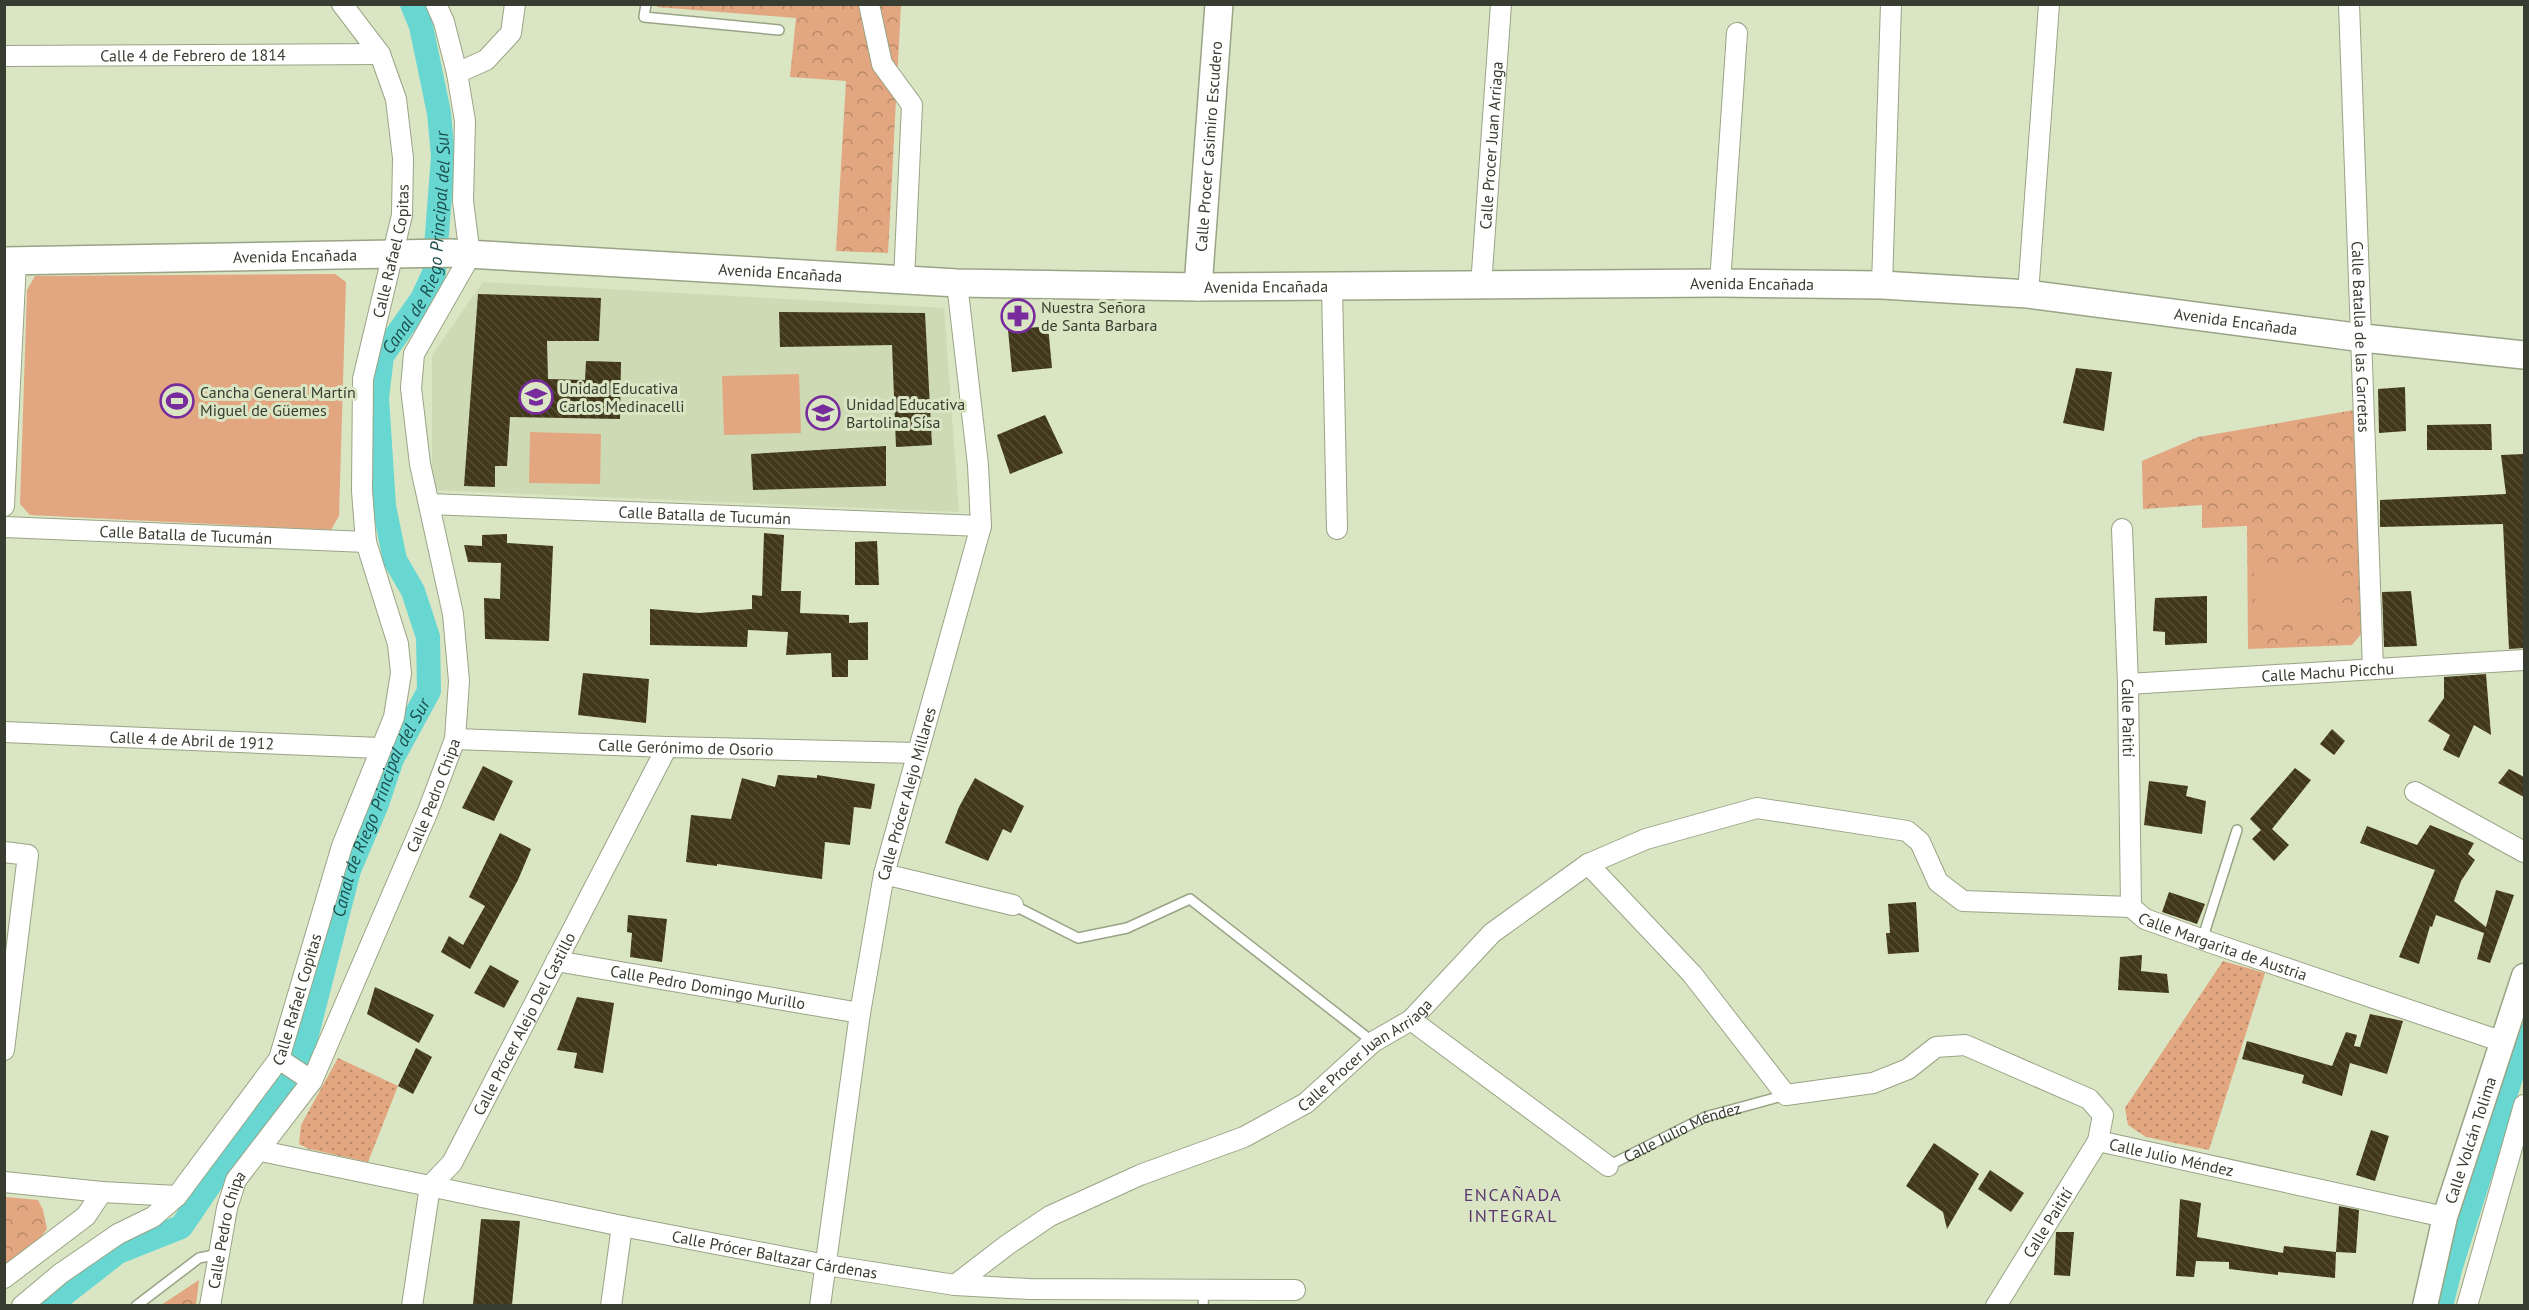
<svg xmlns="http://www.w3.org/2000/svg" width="2529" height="1310" viewBox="0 0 2529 1310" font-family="'PT Sans',sans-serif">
  <defs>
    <pattern id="grass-dots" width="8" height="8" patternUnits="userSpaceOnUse" patternTransform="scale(1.5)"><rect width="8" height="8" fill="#e2a780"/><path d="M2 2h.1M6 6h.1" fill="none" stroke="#b88969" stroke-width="1.8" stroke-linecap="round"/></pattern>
    <pattern id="park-crowns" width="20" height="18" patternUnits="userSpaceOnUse" patternTransform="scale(1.5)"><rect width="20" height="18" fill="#e2a780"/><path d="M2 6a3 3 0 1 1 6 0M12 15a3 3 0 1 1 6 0" fill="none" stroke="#b88969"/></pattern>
    <pattern id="building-back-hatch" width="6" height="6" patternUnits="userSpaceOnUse" patternTransform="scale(1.5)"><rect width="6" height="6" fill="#41371b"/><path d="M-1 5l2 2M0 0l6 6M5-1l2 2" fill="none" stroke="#554c34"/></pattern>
  </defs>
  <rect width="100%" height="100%" fill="#dae5c4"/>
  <path fill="#cddab3" d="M483,282L944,308L959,512L432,490V355Z"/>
  <path fill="url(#grass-dots)" d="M2223,961L2265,973L2209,1150L2146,1137L2128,1125L2125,1108Z
    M338,1058L398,1086L368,1162L309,1149L299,1144L301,1125Z"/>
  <path fill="url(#park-crowns)" d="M657,4L901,5L888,253L836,251L846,81L790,77L796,18L657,7Z
    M2354,410L2362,633L2352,645L2248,649L2247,526L2202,528V505L2143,509L2142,461L2198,437Z
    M5,1197L38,1200L43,1210L47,1229L36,1243L5,1268Z
    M199,1280L196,1305H161Z"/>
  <path fill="#e2a780" d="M335,274L346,282L339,516L331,530L30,515L20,504L27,290L35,276Z
    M799,374L801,433L724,435L722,376Z
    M530,432L601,434L600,484L529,483Z
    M2340,565L2342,617L2256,621L2254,569Z"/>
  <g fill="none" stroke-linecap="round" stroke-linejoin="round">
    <g stroke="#68d7d2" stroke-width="24">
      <path id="s1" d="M49,1306L118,1252L181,1227L243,1136L267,1103L290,1081L302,1054L349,870L377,804L392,759L429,691L428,637L413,591L395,560L384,506L377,398L382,356L422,299L434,273L443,156L439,113L421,26L412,4"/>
      <path d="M2441,1306L2451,1266L2524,1036"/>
    </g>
  </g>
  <path fill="url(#building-back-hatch)" d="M478,294L601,298L599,341H547L548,379L585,380L586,361L621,362L620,419L510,417L507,466H495V487L464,486Z
    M779,312L925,313L932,445L896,447L892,345L780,347Z
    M1048,326L1052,368L1012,372L1008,330Z
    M2076,368L2112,372L2104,431L2063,423Z
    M2405,387L2406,431L2379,433L2378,389Z
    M1045,415L1063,453L1010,474L997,435Z
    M2491,424L2492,450H2427V425Z
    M886,446V486L753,490L751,454Z
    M2524,454V648L2509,649L2503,524L2380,527V500L2506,494L2501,455Z
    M764,533L784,535L781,591H801L800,613L849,615V623L868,622V660H848V677H832L831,653L786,655L788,632L748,630L747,647L650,645V609L699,613L752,609V595L762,596Z
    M507,534V543L553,546L549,641L485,639L484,598L500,599L501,563L468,562L464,545L482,546V535Z
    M877,541L879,585H855V542Z
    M2411,591L2417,646L2384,647L2382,592Z
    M2207,596V643L2165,645V632L2153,631L2155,598Z
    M583,673L649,679L646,723L578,715Z
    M2486,674L2491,735L2474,725L2459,758L2443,750L2450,735L2428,721L2444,698V677Z
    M2332,729L2345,741L2334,755L2320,744Z
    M483,766L513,781L494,821L462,808Z
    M2295,768L2311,780L2272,829L2289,845L2274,861L2252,839L2261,830L2250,819Z
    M2509,769L2524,777V797L2498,783Z
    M778,775L817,778V775L875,784L871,809L854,807L850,845L825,842L822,879L717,864V866L686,862L691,815L731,819L742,778L775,787Z
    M975,778L1024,806L1011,833L1003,829L988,861L945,843L959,807Z
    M2149,781L2188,786L2186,796L2206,801L2202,834L2144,825Z
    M2430,825L2474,843L2468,854L2475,860L2461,881L2454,901L2486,927L2496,890L2514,895L2490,963L2477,959L2484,933L2436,915L2432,927L2430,926L2419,964L2399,957L2435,870L2360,843L2367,826L2417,845Z
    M500,833L531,849L518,880L470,969L441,952L449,936L463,945L485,906L469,897Z
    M2169,892L2205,904L2197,924L2162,912Z
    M1916,902L1919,952L1888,954L1886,933H1890L1888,904Z
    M628,915L667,919L662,962L630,957L632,933L627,932Z
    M2142,955L2141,971L2167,974L2169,993L2118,990L2120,957Z
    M490,965L519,981L504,1008L474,993Z
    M375,987L434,1015L419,1043L367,1014Z
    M577,997L614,1003L603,1073L574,1068L577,1053L557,1050Z
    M2370,1014L2403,1021L2387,1074L2350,1063L2342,1096L2302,1083L2304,1075L2242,1059L2247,1041L2332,1066L2346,1032L2357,1035L2354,1046L2360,1047Z
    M416,1048L432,1057L413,1094L398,1086Z
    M2371,1130L2389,1136L2375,1181L2356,1175Z
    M1934,1143L1979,1174L1947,1229L1943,1212L1906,1186Z
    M1990,1170L2024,1193L2011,1212L1978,1189Z
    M2180,1199L2201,1203L2197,1237L2283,1253L2284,1246L2336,1252L2335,1278L2278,1272V1275L2229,1269V1262L2196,1261L2194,1277L2176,1276Z
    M2339,1206L2359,1210L2356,1253L2336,1252Z
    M481,1219L520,1221L512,1305L473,1304Z
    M2056,1232H2074L2070,1276L2054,1275Z"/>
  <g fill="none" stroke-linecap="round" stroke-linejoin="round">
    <defs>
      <g id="service">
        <path d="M646,4L644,17L779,30"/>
        <path d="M1013,905L1078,938L1127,928L1190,899L1373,1042"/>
        <path d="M2202,940L2237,830"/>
        <path id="s2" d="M1608,1166L1705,1117L1786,1095"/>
        <path d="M136,1306L199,1258L219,1254"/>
        <path d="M1203,1306L1204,1289"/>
      </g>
      <g id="minor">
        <path d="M869,4L882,64L912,105L904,280"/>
        <path id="s3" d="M2349,4L2373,669"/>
        <path id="s4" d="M4,56L380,54"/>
        <path d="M457,73L486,60L511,33L515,4"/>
        <path d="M1720,283L1737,33"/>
        <path d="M1882,285L1891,4"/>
        <path id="s5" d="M1481,286L1501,4"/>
        <path d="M1332,287L1337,529"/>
        <path d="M2028,294L2049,4"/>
        <path id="s6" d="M429,504L981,526"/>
        <path d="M4,506L16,261"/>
        <path id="s7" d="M4,527L366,542"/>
        <path id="s8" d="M2122,529L2128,684L2131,907"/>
        <path id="s9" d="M2128,684L2524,660"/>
        <path id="s10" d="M4,732L379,748"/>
        <path id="s11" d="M455,739L667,747L917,753"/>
        <path d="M2415,792L2524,852"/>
        <path d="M4,852L28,855L4,1050"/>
        <path id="s12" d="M1588,864L1692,974L1786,1095L1873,1083L1908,1069L1936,1047L1965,1045L2089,1099L2103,1115L2098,1141L2445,1217"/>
        <path d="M884,874L1013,905"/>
        <path id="s13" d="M556,961L860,1013"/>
        <path d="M1411,1020L1608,1166"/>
        <path d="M279,1059L312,1081"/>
        <path id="s14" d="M261,1151L622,1226L826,1265L955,1285L1029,1289L1295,1290"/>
        <path d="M4,1182L102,1192L177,1196"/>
        <path d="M4,1278L86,1216L102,1192"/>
        <path id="s15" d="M955,1285L1007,1245L1050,1216L1140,1175L1244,1137L1306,1103L1373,1042L1411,1020L1492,933L1588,864L1646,839L1757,808L1907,831L1920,842L1938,882L1963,901L2131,907L2145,919L2212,943L2503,1042"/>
        <path id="s16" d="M22,1306L60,1274L118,1234L153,1217L177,1196L279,1059L342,846L394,717L401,673L398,644L366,542L362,491L363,379L402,215L403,158L396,99L380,54L342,4"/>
        <path id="s17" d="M210,1306L227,1208L236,1180L312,1081L428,811L455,739L459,681L453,614L420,464L411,388L414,354L470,256L463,201L465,121L457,73L444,22L436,4"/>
        <path id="s18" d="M412,1306L430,1186L452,1163L667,747"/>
        <path d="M611,1306L622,1226"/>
        <path id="s19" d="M820,1306L860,1013L884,874L981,526L978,465L957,283"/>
        <path id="s20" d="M1996,1306L2098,1141"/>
        <path d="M2467,1306L2524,1105"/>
      </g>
      <g id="tertiary">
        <path id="s21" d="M2425,1306L2445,1217L2524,976"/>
      </g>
      <g id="secondary">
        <path id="s22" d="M4,261L450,253L957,283L1198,287L1720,283L1882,285L2028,294L2363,338L2524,355"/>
        <path id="s23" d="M1198,287L1219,4"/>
      </g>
    </defs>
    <use href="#service" stroke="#99a485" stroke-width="12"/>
    <use href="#minor" stroke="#99a485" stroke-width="22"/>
    <use href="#tertiary" stroke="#99a485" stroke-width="27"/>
    <use href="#secondary" stroke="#99a485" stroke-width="30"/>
    <use href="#service" stroke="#fff" stroke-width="9"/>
    <use href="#minor" stroke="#fff" stroke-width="20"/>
    <use href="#tertiary" stroke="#fff" stroke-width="24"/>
    <use href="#secondary" stroke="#fff" stroke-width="27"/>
  </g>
  <defs>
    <symbol id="pharmacy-ring" viewBox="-11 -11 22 22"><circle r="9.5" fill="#dae5c4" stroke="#772b9d" stroke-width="1.5"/><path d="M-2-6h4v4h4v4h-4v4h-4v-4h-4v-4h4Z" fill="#772b9d"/></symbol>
    <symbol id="school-ring" viewBox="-11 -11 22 22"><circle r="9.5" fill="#dae5c4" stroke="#772b9d" stroke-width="1.5"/><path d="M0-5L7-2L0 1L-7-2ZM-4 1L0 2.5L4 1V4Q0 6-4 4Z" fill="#772b9d"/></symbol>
    <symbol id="stadium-ring" viewBox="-11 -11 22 22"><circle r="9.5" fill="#dae5c4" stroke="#772b9d" stroke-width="1.5"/><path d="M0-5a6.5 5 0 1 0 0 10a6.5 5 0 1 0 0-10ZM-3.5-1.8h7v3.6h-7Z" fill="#772b9d"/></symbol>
  </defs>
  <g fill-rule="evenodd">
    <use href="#pharmacy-ring" x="999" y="297" width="38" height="38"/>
    <use href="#school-ring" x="517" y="378" width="38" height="38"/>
    <use href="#stadium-ring" x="158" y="382" width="38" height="38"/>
    <use href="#school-ring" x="804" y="394" width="38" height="38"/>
  </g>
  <g text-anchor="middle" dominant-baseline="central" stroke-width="6" stroke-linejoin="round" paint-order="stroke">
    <g font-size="16" fill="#393d31" stroke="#dae5c4">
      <text stroke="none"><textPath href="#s4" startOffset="189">Calle 4 de Febrero de 1814</textPath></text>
      <text stroke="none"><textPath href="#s5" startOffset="141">Calle Procer Juan Arriaga</textPath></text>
      <text stroke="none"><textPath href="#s23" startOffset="141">Calle Procer Casimiro Escudero</textPath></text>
      <text stroke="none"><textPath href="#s16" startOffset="1198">Calle Rafael Copitas</textPath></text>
      <text stroke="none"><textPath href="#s22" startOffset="291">Avenida Encañada</textPath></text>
      <text stroke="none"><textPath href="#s22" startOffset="777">Avenida Encañada</textPath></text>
      <text stroke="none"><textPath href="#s22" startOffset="1749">Avenida Encañada</textPath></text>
      <text stroke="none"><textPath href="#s22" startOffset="1263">Avenida Encañada</textPath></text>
      <text stroke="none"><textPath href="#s22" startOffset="2235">Avenida Encañada</textPath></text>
      <text stroke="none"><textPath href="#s3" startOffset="333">Calle Batalla de las Carretas</textPath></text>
      <text stroke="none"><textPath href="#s6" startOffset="276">Calle Batalla de Tucumán</textPath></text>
      <text stroke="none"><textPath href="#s7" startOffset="182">Calle Batalla de Tucumán</textPath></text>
      <text stroke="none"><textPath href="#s9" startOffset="200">Calle Machu Picchu</textPath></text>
      <text stroke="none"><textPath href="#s8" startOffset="189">Calle Paitití</textPath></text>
      <text stroke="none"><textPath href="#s10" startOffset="188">Calle 4 de Abril de 1912</textPath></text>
      <text stroke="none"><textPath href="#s11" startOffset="231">Calle Gerónimo de Osorio</textPath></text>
      <text stroke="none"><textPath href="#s19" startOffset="520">Calle Prócer Alejo Millares</textPath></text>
      <text stroke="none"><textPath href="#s17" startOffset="564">Calle Pedro Chipa</textPath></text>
      <text stroke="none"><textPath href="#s15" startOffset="1461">Calle Margarita de Austria</textPath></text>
      <text stroke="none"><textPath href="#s13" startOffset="154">Calle Pedro Domingo Murillo</textPath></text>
      <text stroke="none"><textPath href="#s16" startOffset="424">Calle Rafael Copitas</textPath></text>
      <text stroke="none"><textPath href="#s18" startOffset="310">Calle Prócer Alejo Del Castillo</textPath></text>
      <text stroke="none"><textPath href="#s15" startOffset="474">Calle Procer Juan Arriaga</textPath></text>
      <text stroke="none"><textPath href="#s2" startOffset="82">Calle Julio Méndez</textPath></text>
      <text stroke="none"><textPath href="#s21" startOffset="172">Calle Volcán Tolima</textPath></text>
      <text stroke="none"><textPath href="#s12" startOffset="753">Calle Julio Méndez</textPath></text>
      <text stroke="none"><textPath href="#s20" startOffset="98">Calle Paitití</textPath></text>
      <text stroke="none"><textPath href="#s17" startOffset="78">Calle Pedro Chipa</textPath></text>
      <text stroke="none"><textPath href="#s14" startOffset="524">Calle Prócer Baltazar Cárdenas</textPath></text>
    </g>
    <g font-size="16" fill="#393d31" stroke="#dae5c4" text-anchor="start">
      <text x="1041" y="307">Nuestra Señora<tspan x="1041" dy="18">de Santa Barbara</tspan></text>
      <text x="559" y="388">Unidad Educativa<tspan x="559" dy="18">Carlos Medinacelli</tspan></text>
      <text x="200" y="392">Cancha General Martín<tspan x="200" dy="18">Miguel de Güemes</tspan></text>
      <text x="846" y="404">Unidad Educativa<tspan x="846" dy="18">Bartolina Sisa</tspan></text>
    </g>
    <g font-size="18" font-style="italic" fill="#1c4e4c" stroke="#dae5c4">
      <text stroke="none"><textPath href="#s1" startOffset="1221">Canal de Riego Principal del Sur</textPath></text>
      <text stroke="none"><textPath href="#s1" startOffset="627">Canal de Riego Principal del Sur</textPath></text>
    </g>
    <g font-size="18" letter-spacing="1.5" fill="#5c3871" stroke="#dae5c4">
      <text x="1513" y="1194">ENCAÑADA<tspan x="1513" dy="21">INTEGRAL</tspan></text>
    </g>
  </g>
  <rect width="2529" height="1310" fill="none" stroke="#393d31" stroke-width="12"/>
</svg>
